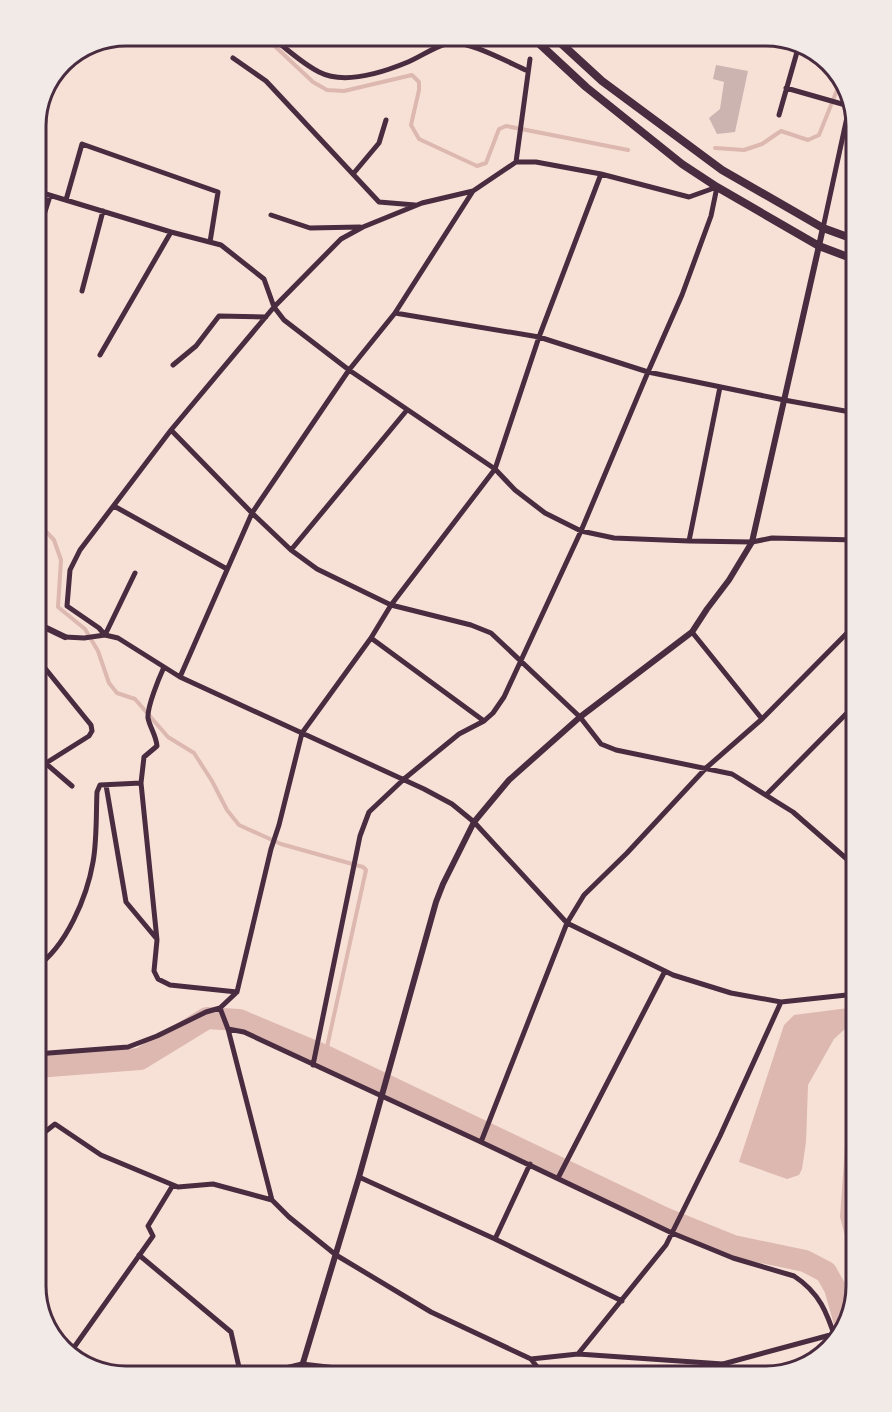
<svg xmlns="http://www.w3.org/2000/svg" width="892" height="1412" viewBox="0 0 892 1412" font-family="Helvetica,sans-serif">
  <rect width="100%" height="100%" fill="#f7e1d7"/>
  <path fill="#dcb8b0" d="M856,1007V1027L845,1029L834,1039L808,1085L806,1142L802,1169L799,1175L787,1179L739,1162L784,1025L794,1015Z
    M856,1075V1278L840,1217L848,1104Z"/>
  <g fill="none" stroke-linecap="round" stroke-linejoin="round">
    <path stroke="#dcb8b0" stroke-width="4" d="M264,36L313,82L327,90L344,91L412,75L419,82V90L411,125L419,139L477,166L486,163L499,129L506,126L628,150
      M715,148L744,150L762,144L781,131L808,140L819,135L841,80
      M36,521L54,540L61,560L58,607L85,629L98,651L109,683L117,693L135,699L168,737L194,753L212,781L227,810L239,825L281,844L363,867L366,870L325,1056"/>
    <path stroke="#dcb8b0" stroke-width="22" d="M36,1067L140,1059L207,1018L239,1020L325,1056L664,1218L733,1246L805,1261L826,1272L835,1288L845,1323"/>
  </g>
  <path fill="#ccb4b1" d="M716,65L748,71L735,132L717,134L709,118L720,109L724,82L713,79Z"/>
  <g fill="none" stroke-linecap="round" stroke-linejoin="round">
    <path stroke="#4a2c40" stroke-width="5" d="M270,36C286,48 301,63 319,72C344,85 384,72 408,62C420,57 434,47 446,44C466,38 509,63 528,71
      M233,58L266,81L379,202L415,205
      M786,88L849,106
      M779,115L799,45
      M516,162L530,59
      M353,174L379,143L386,120
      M36,191L171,232L221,245L264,279L274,307L284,320L349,370L495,469L515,490L545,513L581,531L614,538L689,541L752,542L772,538L856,540
      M66,200L82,144L218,192L210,242
      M271,215L310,228L360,227
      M823,228L849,108L851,104
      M36,240L50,196
      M82,291L103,211
      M395,313L539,337L648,372L784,400L856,413
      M100,355L171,232
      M173,365L196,346L219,316L266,317
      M171,430L252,513L291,550L317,569L391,605L471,625L491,633L580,717L601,744L616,750L732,774L793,812L856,867
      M114,506L227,569
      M689,541L720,387
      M291,550L407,410
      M692,632L762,719
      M105,635L99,628L67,606L70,570L80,550L171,430L274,307L341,239L363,227L422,203L473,191
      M105,635L135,573
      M65,637L84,638L105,635L118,638L180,677L424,789L452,804L474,822L567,923L673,975L731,993L781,1002L856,994
      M371,638L484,721
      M36,661L44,667L91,725L92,731L89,736L46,763
      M164,667C159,678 147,707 148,718C150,728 156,735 157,746L144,757L141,783L157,940L154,971L158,979L170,985L237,992
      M180,677L252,513L349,370L395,313L473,191L516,162H536L601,174L689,197L717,187L711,216L682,295L648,372L581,531L504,697L493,713L484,721L459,734L404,779L369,812L360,836L313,1065
      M36,755L72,786
      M106,785L126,902L156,938
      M766,795L846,714
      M36,967C66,947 87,897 93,862C97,841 96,814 97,792L100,785L141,783
      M220,1008L228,1029L272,1200
      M228,1029L244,1032L481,1142L672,1233L733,1258L794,1276C820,1293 827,1313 836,1340
      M36,1054L128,1047L157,1036L206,1012L220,1008L237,992L271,849L279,825L302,733L371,638L391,605L495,469L539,337L601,174
      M36,1139L55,1124L101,1155L178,1187L213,1184L272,1200L289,1217L336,1255L431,1312L531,1359L544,1376
      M481,1142L567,923L584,895L627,853L706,768L762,719L856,624
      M359,1177L495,1239L622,1301
      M558,1178L665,971
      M495,1239L530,1164
      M139,1255L231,1332L241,1376
      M62,1345L72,1351
      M70,1353L153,1236L148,1226L173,1185
      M578,1354L666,1245L720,1136L781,1002
      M531,1359L578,1354L723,1364L834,1334
      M723,1364L743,1376
      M252,1376L302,1364L405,1376"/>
    <path stroke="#4a2c40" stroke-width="6" d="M36,623L65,637
      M299,1376L359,1177L436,902L443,884L474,822L509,780L580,717L692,632L707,609L729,580L752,542L823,228"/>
    <path stroke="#4a2c40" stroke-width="8" d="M531,36L586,87L682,164L717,187L819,246L856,260
      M553,36L602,81L722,170L823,228L856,240"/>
  </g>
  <path d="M0 0H892V1412H0ZM126 46H766A80 80 0 0 1 846 126V1286A80 80 0 0 1 766 1366H126A80 80 0 0 1 46 1286V126A80 80 0 0 1 126 46Z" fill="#f1eae7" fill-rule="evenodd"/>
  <path fill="none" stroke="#4a2c40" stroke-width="3" d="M126 46H766A80 80 0 0 1 846 126V1286A80 80 0 0 1 766 1366H126A80 80 0 0 1 46 1286V126A80 80 0 0 1 126 46Z"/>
</svg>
